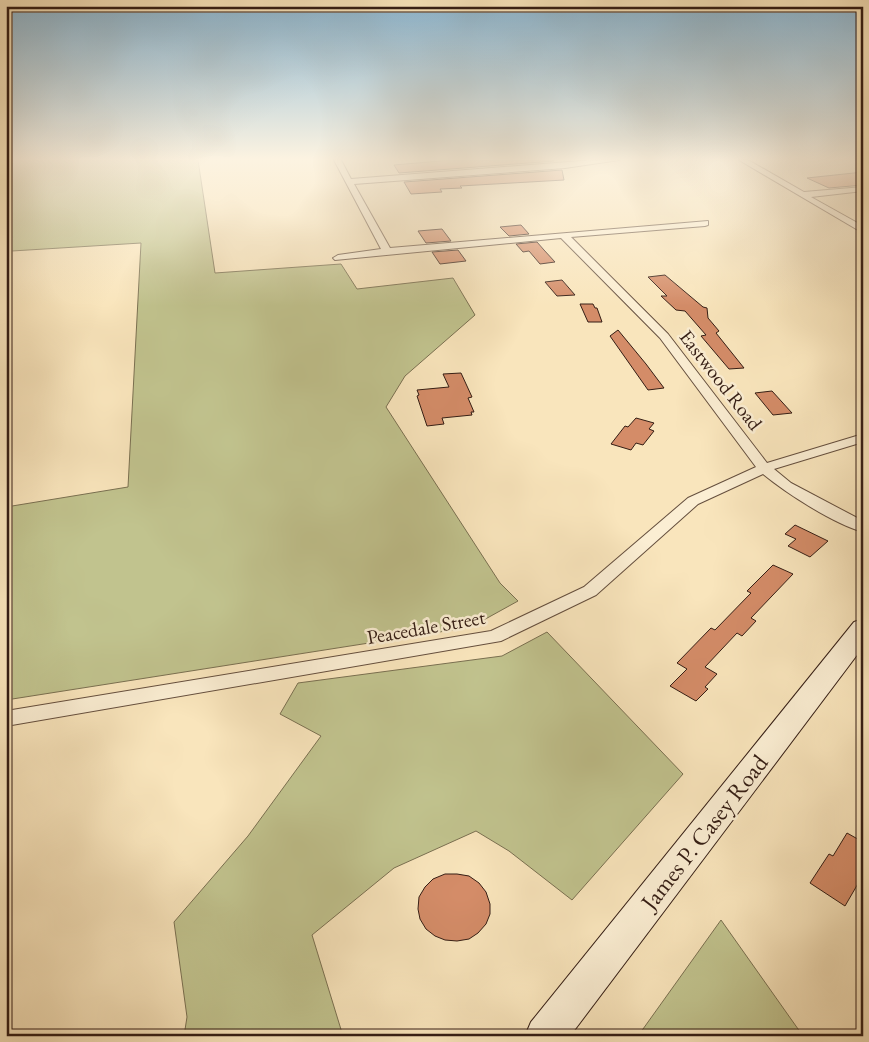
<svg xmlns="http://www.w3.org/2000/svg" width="869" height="1042" viewBox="0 0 869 1042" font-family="'EB Garamond',serif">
  <rect width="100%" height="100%" fill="#f9e5bc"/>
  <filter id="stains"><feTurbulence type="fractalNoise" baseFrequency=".004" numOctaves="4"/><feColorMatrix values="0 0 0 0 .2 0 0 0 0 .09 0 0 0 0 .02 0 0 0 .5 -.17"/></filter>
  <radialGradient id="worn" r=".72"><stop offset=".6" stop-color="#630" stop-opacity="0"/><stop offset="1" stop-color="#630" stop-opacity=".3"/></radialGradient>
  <path fill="#c1c38e" stroke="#7a7051" d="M6,160H198L215,273L341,264L357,289L453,278L475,315L405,376L386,407L500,583L518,601L471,627L6,700V507L128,487L141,243L12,251L6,254Z
    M547,632L683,774L572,900L509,851L476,831L394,868L312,935L343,1036H184L187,1017L174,922L248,836L321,736L280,714L298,683L502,656Z
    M721,920L803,1036H638Z"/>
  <path fill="#d48c68" stroke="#341d14" d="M451,160H554V161L399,173L394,165Z
    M562,170L564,180L460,186L462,188L440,189L442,192L411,194L404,182Z
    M863,172V185L829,188L807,178Z
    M521,225L529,234L509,236L500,227Z
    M442,229L451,241L426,243L418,231Z
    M537,242L544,250L555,262L540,264L529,251L523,252L516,244Z
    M458,250L466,261L440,264L432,252Z
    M665,275L703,307L707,308L708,318L719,331L716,333L744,368L729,369L701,336L706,335L685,311L676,310L661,296H667L648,277Z
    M562,280L575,295L557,296L545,282Z
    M580,304H593L595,308H597L602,322H588Z
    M618,330L646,364L664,388L648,390L610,336Z
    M461,373L472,397L468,398L474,412H471L472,415L442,418L444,424L427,426L417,396L419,395L417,390L449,387L443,374Z
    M772,391L792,413L773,415L755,393Z
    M636,418L654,423L649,429L654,431L643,445L636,443L631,450L611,444L625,426L628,427Z
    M795,525L828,541L810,557L788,546L796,539L785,534Z
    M773,565L793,574L751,618L756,621L742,636L737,633L705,667L717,674L705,687L708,689L696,701L670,686L687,669L677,663L711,628L715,630L751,593L747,591Z
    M847,833L863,842V875L845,906L810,883L829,854L833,856Z
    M445,874H457L469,876L479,883L486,892L490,904V914L486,924L478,933L469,939L457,941L445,940L435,936L426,929L420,919L418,909L419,897L425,887L433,879Z"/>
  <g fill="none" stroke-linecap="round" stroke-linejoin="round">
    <defs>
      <path id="street" d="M334,160H341L351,179L594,160H619L565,168L354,184L390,248L708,221V225L705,226L571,237L668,334L767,463L863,434V442L774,469L791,483L863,521V532C834,524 786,493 763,474L698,504L596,595L501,641L6,726V711L491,631L584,587L688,498L756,467L660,338L561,238L335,260L333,258L338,255L381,249Z
        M739,160H748L804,192L863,187V191L811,197L863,226V233Z"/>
      <path id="secondary" d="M863,619V647L570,1036H525L531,1022L854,622Z"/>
    </defs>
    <use href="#street" stroke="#654f3e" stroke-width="2"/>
    <use href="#secondary" stroke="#341d14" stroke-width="2"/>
    <use href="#street" fill="#fbeed3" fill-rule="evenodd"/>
    <use href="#secondary" fill="#fbeed3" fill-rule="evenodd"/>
  </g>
  <linearGradient id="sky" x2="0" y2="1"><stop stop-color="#8bb8d5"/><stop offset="0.52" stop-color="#fcf3e1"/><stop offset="1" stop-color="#fcf3e1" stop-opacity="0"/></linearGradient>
  <rect width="869" height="306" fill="url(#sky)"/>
  <g text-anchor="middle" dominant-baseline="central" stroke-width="5" stroke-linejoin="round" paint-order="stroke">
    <g font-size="20" fill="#341d14" stroke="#fbeed3">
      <text transform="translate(721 380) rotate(52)">Eastwood Road</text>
      <text transform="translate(426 627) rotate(-10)">Peacedale Street</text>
    </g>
    <g font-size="24" fill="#341d14" stroke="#fbeed3">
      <text transform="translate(704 832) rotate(-52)">James P. Casey Road</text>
    </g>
  </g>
  <rect width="869" height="1042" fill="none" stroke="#f9e5bc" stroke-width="25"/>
  <rect x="8" y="8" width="854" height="1027" fill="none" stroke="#341d14" stroke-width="2.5"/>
  <rect x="12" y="12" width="844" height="1017" fill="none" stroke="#341d14"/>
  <rect width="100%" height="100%" filter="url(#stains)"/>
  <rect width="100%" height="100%" fill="url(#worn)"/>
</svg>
